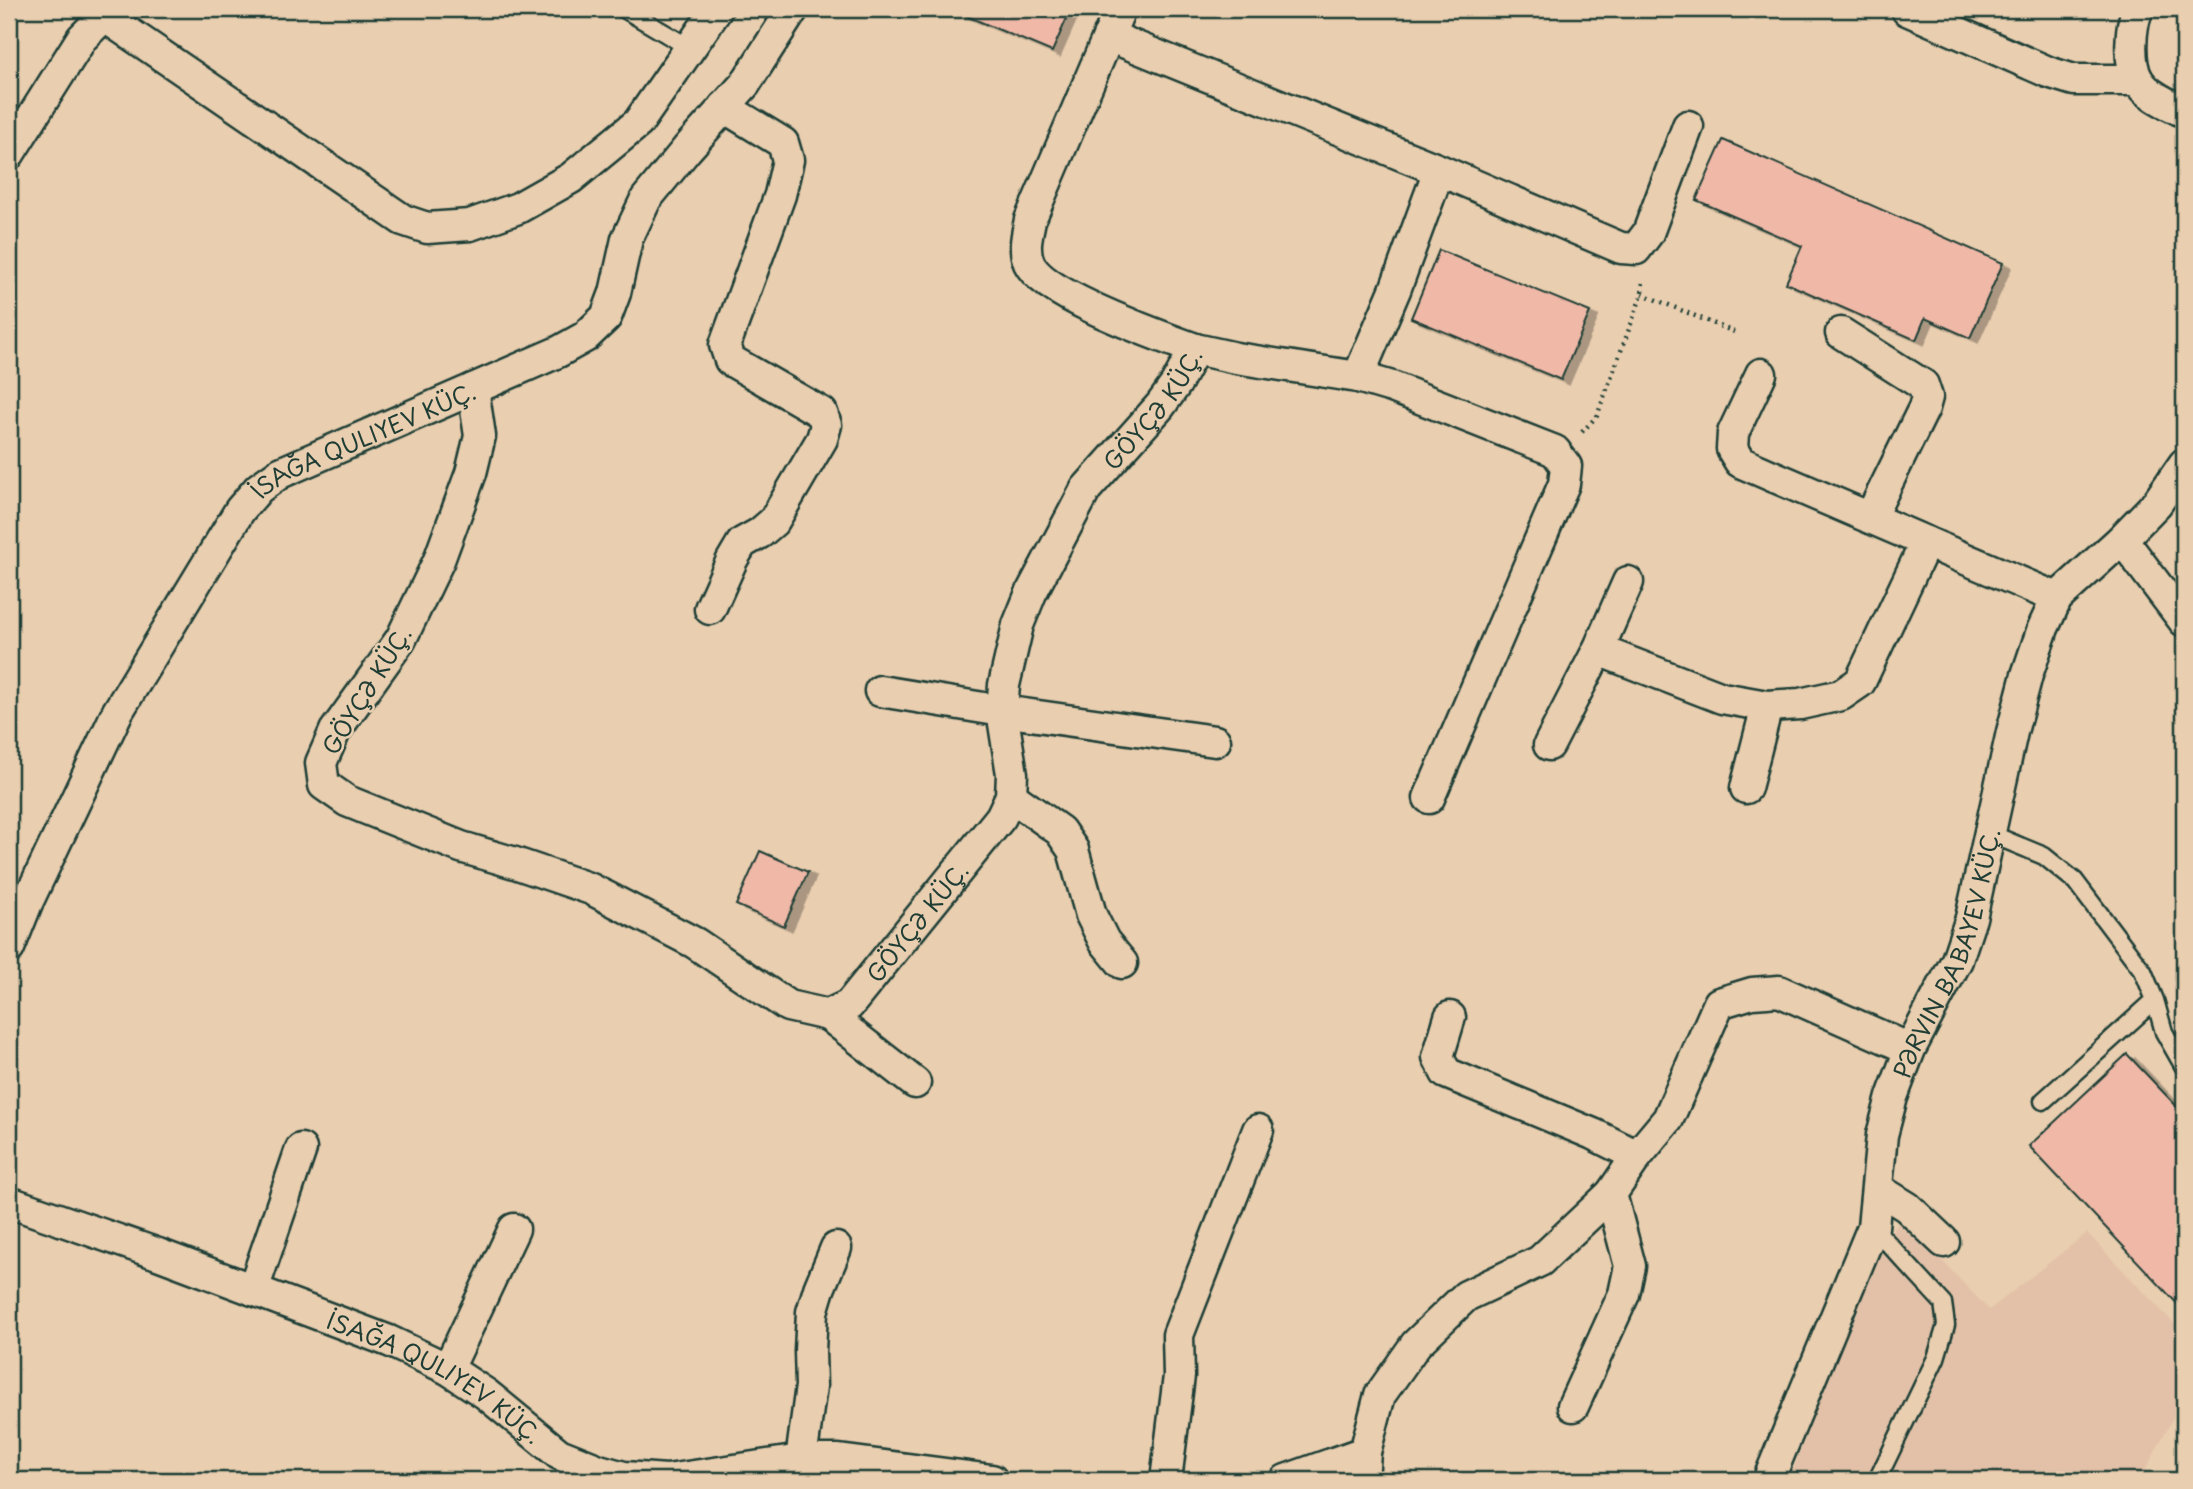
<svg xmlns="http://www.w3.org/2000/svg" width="2193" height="1489" viewBox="0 0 2193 1489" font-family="'Playpen Sans',sans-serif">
  <defs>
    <filter id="shadow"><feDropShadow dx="8" dy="4.5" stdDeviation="0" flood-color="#0004"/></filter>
  </defs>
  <rect width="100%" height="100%" fill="#e9ceb0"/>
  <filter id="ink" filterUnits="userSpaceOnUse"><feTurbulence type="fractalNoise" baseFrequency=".0143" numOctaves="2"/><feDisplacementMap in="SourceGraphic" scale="14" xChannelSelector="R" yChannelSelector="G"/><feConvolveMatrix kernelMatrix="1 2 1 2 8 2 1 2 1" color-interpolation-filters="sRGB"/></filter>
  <g filter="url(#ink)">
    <path fill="#e3c1a8" d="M1902,1219L1989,1310L2087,1233L2184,1334V1397L2140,1480H1789L1877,1251Z"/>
    <path fill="#f0b8a7" stroke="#1f3d34" stroke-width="2" filter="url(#shadow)" d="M950,9H1071L1052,52Z
      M1723,140L2003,263L1970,338L1925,318L1916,340L1786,283L1802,246L1696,200Z
      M1439,250L1590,312L1561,380L1411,318Z
      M760,851L808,872L784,926L736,905Z
      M2127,1054L2184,1114V1311L2029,1146Z"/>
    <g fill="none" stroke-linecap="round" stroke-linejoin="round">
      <defs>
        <path id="lane" d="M624,9L690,48
          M1991,834L2044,856L2075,881L2143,971L2155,1000L2164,1032L2184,1067
          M2043,1101L2155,1000
          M1873,1227L1943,1303L1946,1325L1936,1358L1877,1480"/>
        <g id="street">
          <path d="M2138,9C2130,26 2128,63 2138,80C2148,96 2169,104 2184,112"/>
          <path d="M1907,10L2048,72L2074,80H2138"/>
          <path d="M1109,36L1439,170L1621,248L1636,249L1648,233L1688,126"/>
          <path d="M9,154L82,38L104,16L403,220L427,228L470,225L518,208L571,178L638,123L717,9"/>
          <path d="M1841,333L1923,385L1927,397L1924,408L1870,518"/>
          <path d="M1195,349L1236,358L1358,377L1392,387L1555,451L1566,466L1564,484L1429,798"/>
          <path d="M1761,374L1733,433L1732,449L1740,462L1926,542"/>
          <path d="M1358,377L1395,290L1439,170"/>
          <path id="s1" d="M473,389L480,436L471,473L439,560L401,639L335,731L321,763L324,785L347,801L461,847L515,863L591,889L695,943L788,1006L828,1015L849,1005L1001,817L1011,796L1012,774L1002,711L1004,685L1018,625L1031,593L1086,489L1160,406L1176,384L1195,349C1160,336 1043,295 1029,263C1023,248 1027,235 1030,220L1120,9"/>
          <path d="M2122,539L2184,621"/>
          <path d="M710,609L732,560L742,543L760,533L774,521L822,439L826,425L822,413L730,360L725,345L780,195L788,160L783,143L724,107"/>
          <path d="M1598,650L1628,582"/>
          <path d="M880,691L1002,711L1215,741"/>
          <path d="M1549,745L1598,650L1722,698L1767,706L1800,704L1841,695L1860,682L1926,542L2057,598"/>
          <path d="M1746,788L1767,706"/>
          <path d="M1011,796L1060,831L1073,850L1091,915L1104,941L1122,963"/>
          <path id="s2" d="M9,948L27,903L118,711L240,510L259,488L280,473L558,352L585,337L606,317L615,293L627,239L646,199L687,149L745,84L793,9"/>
          <path d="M828,1015L915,1083"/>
          <path d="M1450,1017L1438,1057L1446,1073L1593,1134L1637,1156"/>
          <path d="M1878,1189L1907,1207L1944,1242"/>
          <path id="s3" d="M9,1202L158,1254L389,1341L448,1369L486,1394L559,1454L599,1470L624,1477L667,1480L801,1460H839L992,1480"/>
          <path d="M253,1290L301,1149"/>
          <path d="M448,1369L514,1229"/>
          <path d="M1573,1406L1624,1294L1630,1266L1611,1194L1637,1156L1668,1119L1719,1003L1752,993L1779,991L1910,1049"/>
          <path d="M801,1460L811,1386L810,1351L812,1312L819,1289L836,1248"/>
          <path d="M1166,1480L1179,1376L1178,1335L1258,1130"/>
          <path d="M1286,1480L1365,1452"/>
          <path d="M1363,1480L1365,1452L1380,1395L1416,1344L1466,1296L1540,1261L1611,1194"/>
          <path id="s4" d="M1771,1480L1770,1476L1873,1227L1882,1135L1892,1097L1910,1049L1957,960L1971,918L2012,732L2027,675L2043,628L2057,598L2122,539L2157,503L2184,464"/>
        </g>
      </defs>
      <use href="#lane" stroke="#1f3d34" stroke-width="21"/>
      <use href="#street" stroke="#1f3d34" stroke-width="35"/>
      <path stroke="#1f3d34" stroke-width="4.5" stroke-dasharray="2 5" stroke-linecap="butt" d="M1642,294L1734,332
        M1582,432L1597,416L1642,294L1643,280"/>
      <use href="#lane" stroke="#e9ceb0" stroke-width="16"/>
      <use href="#street" stroke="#e9ceb0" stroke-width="30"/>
    </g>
  </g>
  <g text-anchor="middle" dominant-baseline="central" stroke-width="5" stroke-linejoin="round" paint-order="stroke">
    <g font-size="23" fill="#1f3d34" stroke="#e9ceb0">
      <text stroke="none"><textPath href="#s1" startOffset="1713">GÖYÇƏ KÜÇ.</textPath></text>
      <text stroke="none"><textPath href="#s2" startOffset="640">İSAĞA QULIYEV KÜÇ.</textPath></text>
      <text transform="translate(366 690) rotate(-58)">GÖYÇƏ KÜÇ.</text>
      <text stroke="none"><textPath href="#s1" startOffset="1125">GÖYÇƏ KÜÇ.</textPath></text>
      <text stroke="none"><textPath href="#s4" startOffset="560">PƏRVIN BABAYEV KÜÇ.</textPath></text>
      <text stroke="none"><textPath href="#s3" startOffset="462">İSAĞA QULIYEV KÜÇ.</textPath></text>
    </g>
  </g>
  <rect width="2193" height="1489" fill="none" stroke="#e9ceb0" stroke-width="35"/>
  <rect x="18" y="18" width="2158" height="1454" fill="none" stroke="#1f3d34" stroke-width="2.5" filter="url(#ink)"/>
</svg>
